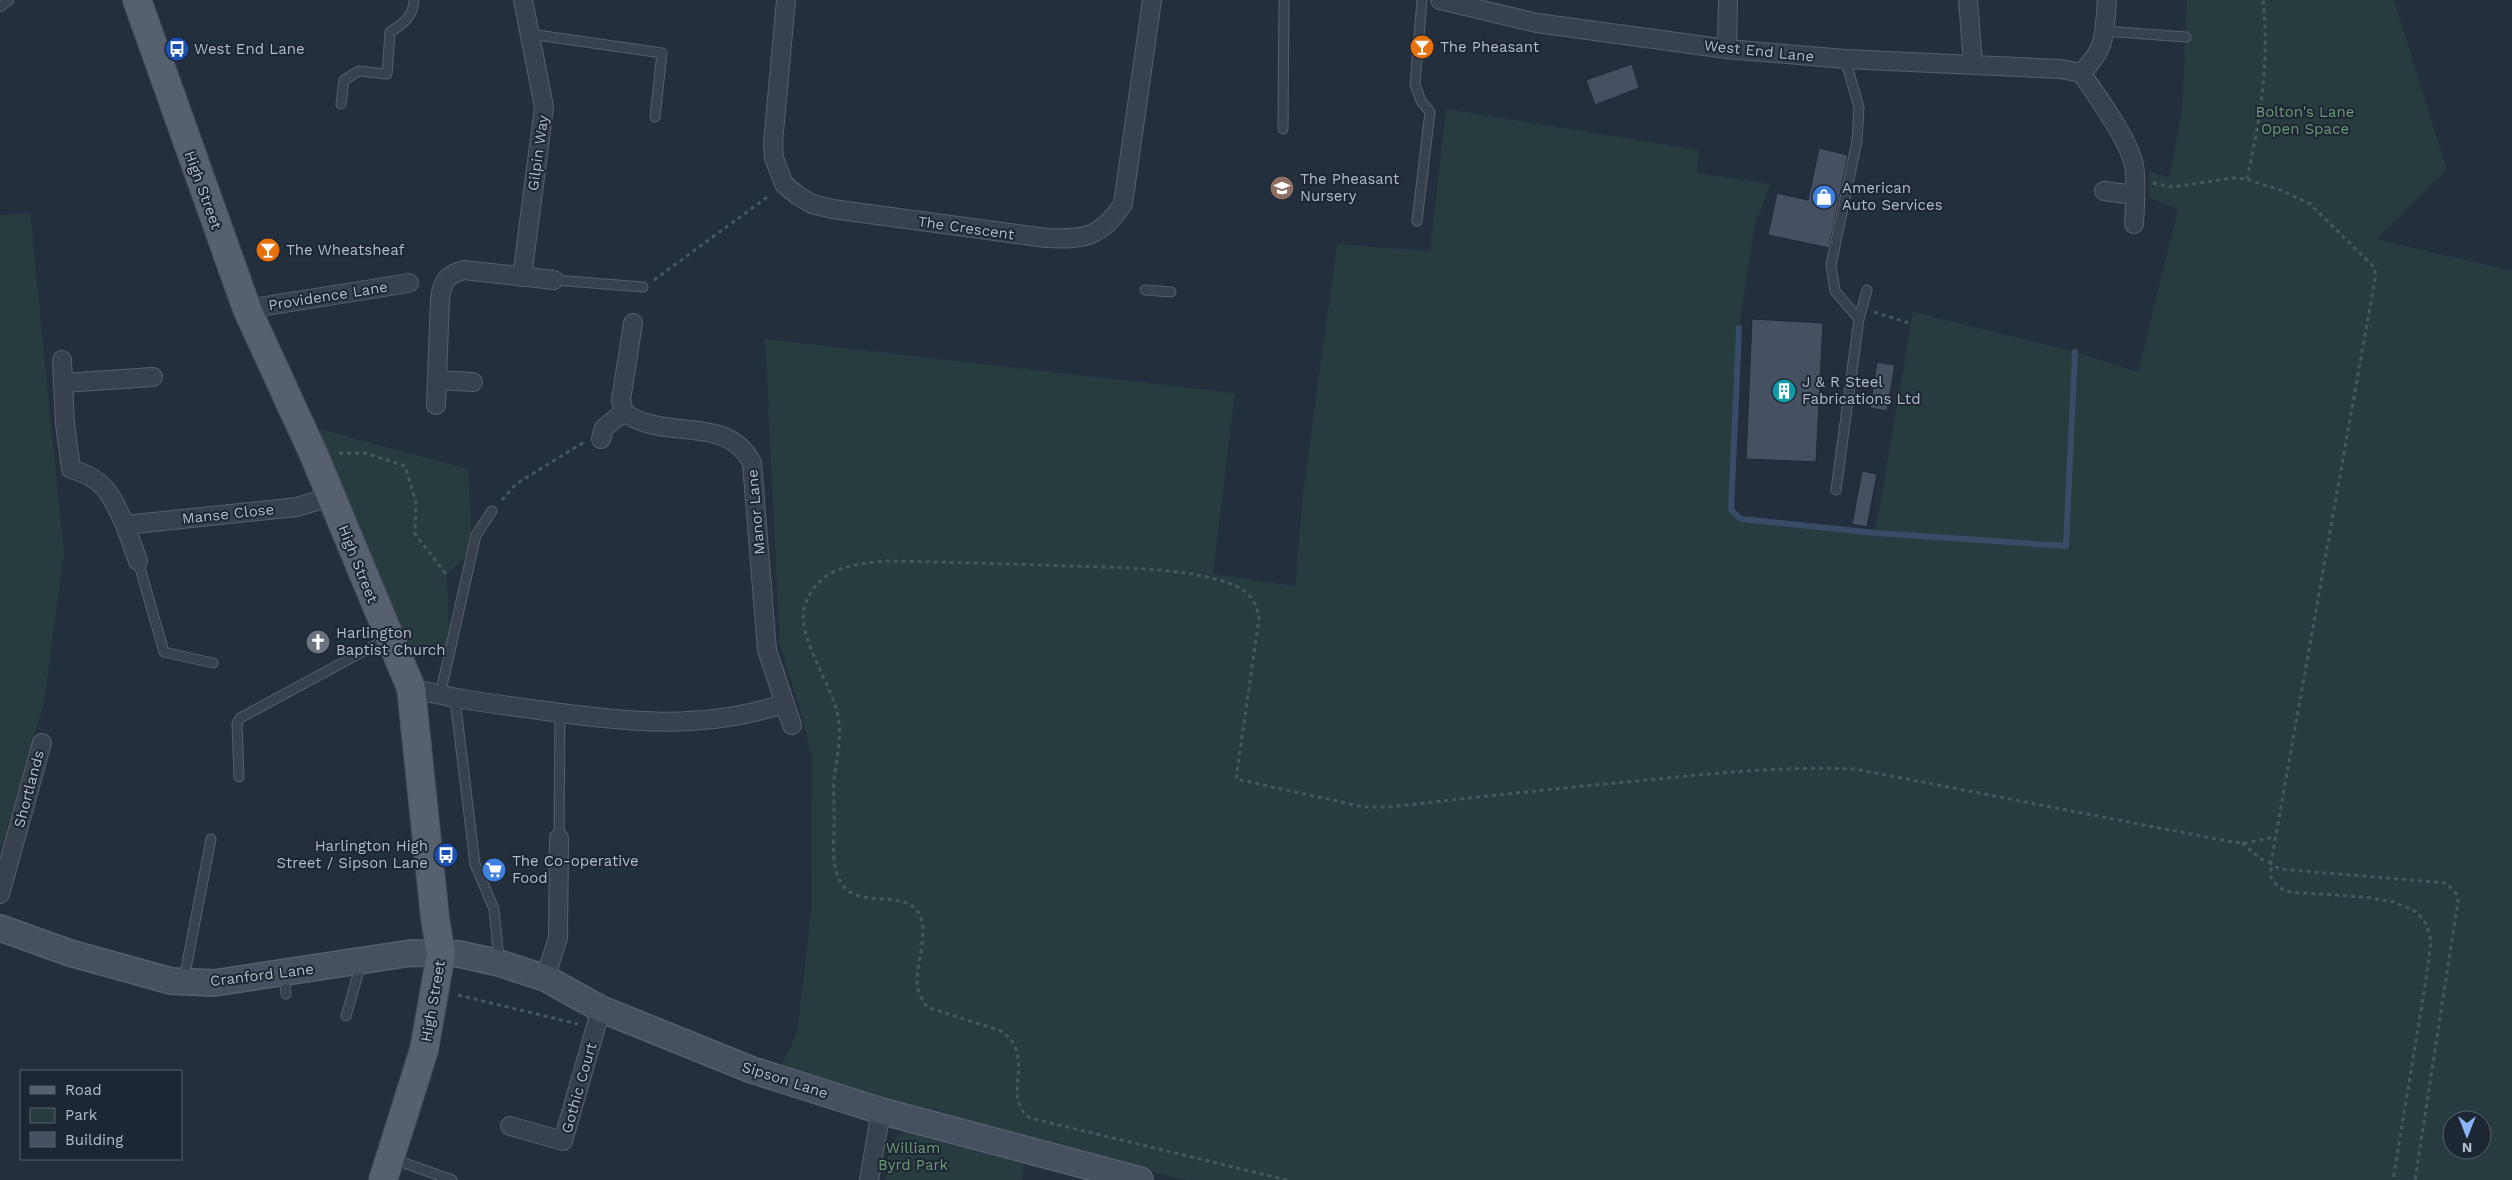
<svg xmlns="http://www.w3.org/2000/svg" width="2512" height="1180" viewBox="0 0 2512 1180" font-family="'Work Sans',sans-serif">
  <rect width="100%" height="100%" fill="#242f3e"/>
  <path fill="#263c3f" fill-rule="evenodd" d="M2187,0H2394L2447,170L2376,239L2512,271V1180H1186L986,1129L779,1071L797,1033L811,913L812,758L801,713L780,645L765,339L1235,393L1213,574L1295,586L1303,493L1337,244L1430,251L1446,109L1699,150L1697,173L1771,184L1755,224L1739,328L1731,510L1741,519L1875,533L1913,312L2075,352L2138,372L2178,209L2149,198V171L2170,177L2182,108ZM2452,1120H2482V1150H2452Z
    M30,213L64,554L44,703L0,851V215Z
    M319,429L468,469L472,551L446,575L451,646L414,657Z
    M902,1133H911L1024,1164L1022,1180H885C888,1164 887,1142 902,1133Z"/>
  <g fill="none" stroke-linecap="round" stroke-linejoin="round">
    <path stroke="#394c67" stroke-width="6" d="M1739,328L1731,510L1741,519L1876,533L2066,546L2075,352"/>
  </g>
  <path fill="#455162" stroke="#1f2835" d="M1632,64L1639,88L1595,105L1586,80Z
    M1819,148L1848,155L1829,248L1768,235L1777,193L1808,200Z
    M1752,319L1823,323L1816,462L1746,459Z
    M1877,362L1895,365L1887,411L1870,408Z
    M1862,471L1877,474L1867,527L1852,524Z"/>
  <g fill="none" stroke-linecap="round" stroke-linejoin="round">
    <defs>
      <path id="lane" d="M0,7L9,0
        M2104,31L2186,37
        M530,34L662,53L655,117
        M341,104L344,80L359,71L387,74L390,32C403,24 413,17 414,0
        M1283,129L1284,0
        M1417,221L1430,112L1421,101L1415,84L1422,0
        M554,280L643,287
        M1145,290L1171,292
        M1859,319L1867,290
        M1836,490L1859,319L1835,291L1831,265L1857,141L1859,107L1845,59
        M138,561L164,652L213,663
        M440,695L476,535L492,511
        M455,699L475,864L494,909L499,960
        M239,777L237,724L240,718L388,638
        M559,838L560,713
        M284,974L286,994
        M184,979L211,839
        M346,1016L361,964
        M393,1159L452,1180"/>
      <path id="street" d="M786,0L773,143L774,158L784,184L797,195L812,204L832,209L1046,238C1085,240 1101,237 1123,204L1152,0
        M1440,0L1537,23L1727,49L1845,59L2061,69L2081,73
        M1968,0L1973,64
        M1727,49L1728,0
        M2081,73C2096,94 2129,140 2134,165C2137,184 2135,204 2134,224
        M2081,73C2107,48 2104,34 2107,0
        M2104,191L2135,195
        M522,277L544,107L523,0
        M247,309L409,283
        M633,323L621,400L624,412C662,442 727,413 752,463L767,650L792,725
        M62,360L65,424L71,469C106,479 111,495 125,525L297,507L330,497
        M437,380L473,382
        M63,383L153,377
        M436,405L440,299C442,282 447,274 464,270L554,280
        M601,439L604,428L624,412
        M125,525L138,561
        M411,688C453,699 495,704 539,710C623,722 701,731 783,704
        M0,894L42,743
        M545,978L558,938L559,838
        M510,1126L563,1141L601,1009
        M869,1180L881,1111"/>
      <path id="secondary" d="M0,928L70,953L171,981L214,983L411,953L459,954L499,963L545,978L601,1009L752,1070L881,1111L1140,1180"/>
      <path id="primary" d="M137,0L247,309L314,455L411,688L435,918L441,954L424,1050L383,1180"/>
    </defs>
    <use href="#lane" stroke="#565f6c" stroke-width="11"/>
    <use href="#street" stroke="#565f6c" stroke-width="20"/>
    <use href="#secondary" stroke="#565f6c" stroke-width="28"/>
    <use href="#primary" stroke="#414a57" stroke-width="30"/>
    <path stroke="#44595c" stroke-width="3" stroke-dasharray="4 4" stroke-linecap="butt" d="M2247,179C2260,120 2270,61 2263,0
      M2153,183L2173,187L2232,178L2247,179L2283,191L2310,204L2375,268V279L2271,863L2279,869L2446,883L2456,893L2458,901L2415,1180
      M654,280L770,195
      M1874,312L1912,324
      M339,453H365L405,466L416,502L415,534L446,574
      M502,500L516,484L584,442
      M2242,843L2261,859L2271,863V877L2278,887L2289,892L2364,897L2394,902L2417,912L2426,924L2431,940L2426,980L2393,1180
      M458,995L578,1024
      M1287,1180L1030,1118C1000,1097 1038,1056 1001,1031L927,1007C923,1000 917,992 917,983C916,964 930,929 918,912C902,888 856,911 840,881C831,864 834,844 834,825C835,810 833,795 834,780C836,761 841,742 839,723C836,688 794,636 805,605C819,567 850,565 885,561C947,562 1009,564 1071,566C1122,568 1177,567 1226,582C1246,589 1256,598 1259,618L1236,779L1364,807H1390C1476,797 1561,788 1647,780C1716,773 1786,766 1855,769L2232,842L2246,843L2274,837"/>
    <use href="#lane" stroke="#38414e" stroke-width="9"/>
    <use href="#street" stroke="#38414e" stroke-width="18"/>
    <use href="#secondary" stroke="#465061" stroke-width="25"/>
    <use href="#primary" stroke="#56606e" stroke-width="28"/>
  </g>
  <defs>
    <symbol id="bar-disc" viewBox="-11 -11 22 22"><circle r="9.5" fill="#e8710a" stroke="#1d2633"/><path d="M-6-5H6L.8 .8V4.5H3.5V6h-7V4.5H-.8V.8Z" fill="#fff"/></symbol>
    <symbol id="bus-disc" viewBox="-11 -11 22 22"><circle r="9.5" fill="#1a4fb4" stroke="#1d2633"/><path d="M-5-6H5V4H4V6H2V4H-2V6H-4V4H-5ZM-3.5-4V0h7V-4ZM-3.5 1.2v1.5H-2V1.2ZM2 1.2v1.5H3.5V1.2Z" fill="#fff"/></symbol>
    <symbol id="school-disc" viewBox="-11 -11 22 22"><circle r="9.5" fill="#8d6e63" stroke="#1d2633"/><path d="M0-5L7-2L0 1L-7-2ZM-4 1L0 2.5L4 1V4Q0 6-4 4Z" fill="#fff"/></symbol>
    <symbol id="shop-disc" viewBox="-11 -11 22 22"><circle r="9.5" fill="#3f7fe0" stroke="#1d2633"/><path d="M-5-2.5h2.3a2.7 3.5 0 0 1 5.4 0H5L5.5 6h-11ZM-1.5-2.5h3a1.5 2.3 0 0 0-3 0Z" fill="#fff"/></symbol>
    <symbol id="building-disc" viewBox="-11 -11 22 22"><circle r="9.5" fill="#0f9aa8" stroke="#1d2633"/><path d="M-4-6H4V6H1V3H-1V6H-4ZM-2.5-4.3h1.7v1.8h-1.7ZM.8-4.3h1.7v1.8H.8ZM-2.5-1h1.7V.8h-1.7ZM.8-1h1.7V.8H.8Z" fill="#fff"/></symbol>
    <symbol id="church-disc" viewBox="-11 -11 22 22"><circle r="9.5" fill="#6b7280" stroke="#1d2633"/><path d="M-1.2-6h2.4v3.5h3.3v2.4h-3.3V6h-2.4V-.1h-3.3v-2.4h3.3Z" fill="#fff"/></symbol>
    <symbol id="supermarket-disc" viewBox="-11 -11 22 22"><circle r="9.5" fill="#3f7fe0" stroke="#1d2633"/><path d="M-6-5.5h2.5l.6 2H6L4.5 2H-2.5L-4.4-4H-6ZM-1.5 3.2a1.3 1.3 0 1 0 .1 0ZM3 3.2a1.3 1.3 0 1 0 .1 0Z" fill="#fff"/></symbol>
  </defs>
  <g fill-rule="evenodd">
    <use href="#bar-disc" x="1408" y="33" width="28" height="28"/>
    <use href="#bus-disc" x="163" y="35" width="28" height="28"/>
    <use href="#school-disc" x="1268" y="174" width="28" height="28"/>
    <use href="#shop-disc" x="1810" y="183" width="28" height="28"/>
    <use href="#bar-disc" x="254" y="236" width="28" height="28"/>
    <use href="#building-disc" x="1770" y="377" width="28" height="28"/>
    <use href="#church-disc" x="304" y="628" width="28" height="28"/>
    <use href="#bus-disc" x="432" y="841" width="28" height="28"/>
    <use href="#supermarket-disc" x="480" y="856" width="28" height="28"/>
  </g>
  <g text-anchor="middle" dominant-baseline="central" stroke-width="4" stroke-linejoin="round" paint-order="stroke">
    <g font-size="15" fill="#b4bcc9" stroke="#1d2633" text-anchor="start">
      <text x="1440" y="47">The Pheasant</text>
      <text x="194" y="49">West End Lane</text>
      <text x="1300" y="179">The Pheasant<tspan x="1300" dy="17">Nursery</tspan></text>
      <text x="1842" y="188">American<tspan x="1842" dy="17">Auto Services</tspan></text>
      <text x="286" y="250">The Wheatsheaf</text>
      <text x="1802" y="382">J &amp; R Steel<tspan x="1802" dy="17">Fabrications Ltd</tspan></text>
      <text x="336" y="633">Harlington<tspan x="336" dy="17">Baptist Church</tspan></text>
      <text x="428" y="846" text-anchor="end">Harlington High<tspan x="428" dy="17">Street / Sipson Lane</tspan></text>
      <text x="512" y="861">The Co-operative<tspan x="512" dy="17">Food</tspan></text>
    </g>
    <g font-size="15" fill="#b4bcc9" stroke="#1d2633">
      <text transform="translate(1759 51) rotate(6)">West End Lane</text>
      <text transform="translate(538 153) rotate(-82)">Gilpin Way</text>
      <text transform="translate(203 190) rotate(70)">High Street</text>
      <text transform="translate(966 228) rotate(8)">The Crescent</text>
      <text transform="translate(328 296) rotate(-9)">Providence Lane</text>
      <text transform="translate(756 512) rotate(-95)">Manor Lane</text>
      <text transform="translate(228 514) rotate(-6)">Manse Close</text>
      <text transform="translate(358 564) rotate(68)">High Street</text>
      <text transform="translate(29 789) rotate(-75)">Shortlands</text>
      <text transform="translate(262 975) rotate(-7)">Cranford Lane</text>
      <text transform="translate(433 1001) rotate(-80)">High Street</text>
      <text transform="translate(785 1080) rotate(18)">Sipson Lane</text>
      <text transform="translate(579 1088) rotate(-74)">Gothic Court</text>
    </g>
    <g font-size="15" fill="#6b9a76" stroke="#1d2633">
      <text x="2305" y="112">Bolton's Lane<tspan x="2305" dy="17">Open Space</tspan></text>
      <text x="913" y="1148">William<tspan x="913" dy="17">Byrd Park</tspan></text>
    </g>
  </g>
  <rect x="20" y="1070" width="162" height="90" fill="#1d2633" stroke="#59626f"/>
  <rect x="30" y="1086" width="25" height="8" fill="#56606e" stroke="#59626f"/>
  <text x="65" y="1095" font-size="15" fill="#b4bcc9">Road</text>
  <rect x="30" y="1108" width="25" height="15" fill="#263c3f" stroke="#59626f"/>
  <text x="65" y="1120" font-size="15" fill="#b4bcc9">Park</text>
  <rect x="30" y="1132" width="25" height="15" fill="#455162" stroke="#59626f"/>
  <text x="65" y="1145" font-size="15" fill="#b4bcc9">Building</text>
  <g transform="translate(2467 1135) rotate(180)"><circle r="24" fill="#1d2633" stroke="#59626f"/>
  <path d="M0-4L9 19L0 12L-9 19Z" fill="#8ab4f8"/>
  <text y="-8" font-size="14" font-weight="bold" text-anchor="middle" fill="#b4bcc9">N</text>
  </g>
</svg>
